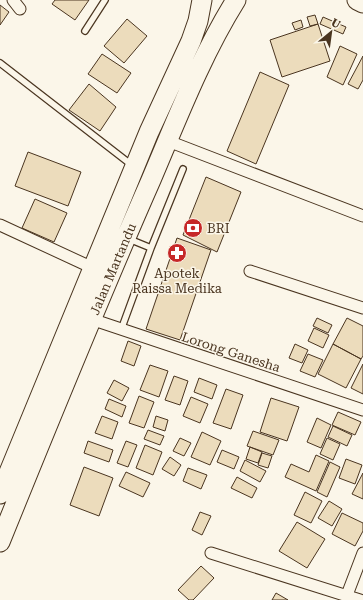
<svg xmlns="http://www.w3.org/2000/svg" width="363" height="600" viewBox="0 0 363 600" font-family="'Roboto Serif',serif">
  <rect width="100%" height="100%" fill="#fbf6e9"/>
  <path fill="#ecdcbc" stroke="#4a3520" d="M55,0H89L75,20L52,4Z
    M0,5L9,12L0,25Z
    M315,15L318,24L310,26L307,17Z
    M323,17L346,27L343,34L320,24Z
    M127,19L147,36L124,63L104,46Z
    M301,20L303,27L295,30L292,23Z
    M318,24L330,61L282,77L270,40Z
    M340,46L357,54L343,85L327,77Z
    M102,54L131,73L117,93L88,74Z
    M363,56V80L358,89L348,84Z
    M260,72L289,85L256,164L227,151Z
    M89,84L116,107L100,131L69,110Z
    M28,152L81,172L68,206L15,186Z
    M206,177L241,192L217,252L183,235Z
    M35,199L67,213L54,242L22,228Z
    M177,238L211,250L180,340L146,329Z
    M317,318L332,325L328,333L313,326Z
    M347,318L363,326V356L361,359L333,344Z
    M314,328L329,335L323,348L308,341Z
    M128,341L141,346L134,366L121,361Z
    M295,344L308,350L302,363L289,358Z
    M333,344L361,359L346,388L318,374Z
    M308,354L323,360L315,377L300,371Z
    M363,364V394L351,388Z
    M150,365L168,371L159,397L140,390Z
    M174,376L188,381L180,405L165,400Z
    M199,378L217,385L212,399L194,392Z
    M114,380L129,388L122,401L107,393Z
    M226,389L243,395L231,429L213,423Z
    M139,396L154,402L144,428L129,423Z
    M191,397L208,404L200,423L183,416Z
    M271,398L299,407L287,441L260,432Z
    M109,399L126,406L122,417L105,409Z
    M338,412L361,422L355,435L332,425Z
    M102,416L118,422L112,439L95,433Z
    M156,416L168,420L165,431L153,427Z
    M317,418L331,425L321,448L307,442Z
    M333,426L352,435L347,446L328,437Z
    M148,430L164,436L160,445L144,439Z
    M253,431L279,440L273,455L247,446Z
    M202,432L221,441L210,465L191,457Z
    M180,438L191,443L184,456L173,451Z
    M327,438L340,444L333,460L320,454Z
    M88,441L113,450L109,462L84,453Z
    M126,441L137,445L128,467L117,463Z
    M145,445L162,452L153,475L136,468Z
    M250,447L262,452L258,463L246,459Z
    M222,450L239,457L234,469L217,462Z
    M262,453L272,456L268,468L258,465Z
    M316,455L329,461L316,491L285,477L291,464L309,472Z
    M170,457L181,465L174,476L162,469Z
    M346,459L362,465L355,484L339,478Z
    M245,460L266,471L260,482L240,471Z
    M330,462L340,467L327,497L317,492Z
    M84,467L113,478L99,516L70,505Z
    M188,468L207,475L201,489L183,481Z
    M126,472L150,483L143,497L119,486Z
    M363,473V499L352,494Z
    M237,477L257,488L252,498L231,488Z
    M305,492L322,501L311,523L294,515Z
    M329,501L342,509L332,526L318,518Z
    M200,512L211,516L202,535L192,530Z
    M342,513L363,523V531L355,546L332,534Z
    M297,522L325,539L307,568L279,551Z
    M201,566L214,578L193,600H189L178,590Z
    M276,593L288,600H272Z"/>
  <g fill="none" stroke-linecap="round" stroke-linejoin="round">
    <defs>
      <path id="lane" d="M85,31L105,0
        M0,63L133,166
        M129,239L151,248
        M121,330L151,248L183,169"/>
      <path id="street" d="M13,0L20,9
        M168,141L363,216
        M0,225L93,268
        M250,271L363,308
        M91,319L363,410
        M211,553L360,600
        M347,595L363,553"/>
      <path id="highway" d="M357,0L363,3
        M0,494L149,132L191,41L198,21L202,0
        M0,542C49,421 98,300 151,180C177,119 201,56 236,0"/>
    </defs>
    <use href="#lane" stroke="#4a3520" stroke-width="8"/>
    <use href="#street" stroke="#4a3520" stroke-width="13"/>
    <use href="#highway" stroke="#4a3520" stroke-width="21"/>
    <use href="#lane" stroke="#fbf6e9" stroke-width="5.5"/>
    <use href="#street" stroke="#fbf6e9" stroke-width="11"/>
    <use href="#highway" stroke="#fbf6e9" stroke-width="19"/>
  </g>
  <defs>
    <symbol id="bank-disc" viewBox="-11 -11 22 22"><circle r="9.5" fill="#c62828" stroke="#fbf6e9"/><path d="M-6-4H6V4H-6ZM0-2.3a2.3 2.3 0 1 0 0 4.6a2.3 2.3 0 1 0 0-4.6Z" fill="#fff"/></symbol>
    <symbol id="pharmacy-disc" viewBox="-11 -11 22 22"><circle r="9.5" fill="#c62828" stroke="#fbf6e9"/><path d="M-2-6h4v4h4v4h-4v4h-4v-4h-4v-4h4Z" fill="#fff"/></symbol>
  </defs>
  <g fill-rule="evenodd">
    <use href="#bank-disc" x="182" y="217" width="22" height="22"/>
    <use href="#pharmacy-disc" x="166" y="242" width="22" height="22"/>
  </g>
  <g text-anchor="middle" dominant-baseline="central" stroke-width="3" stroke-linejoin="round" paint-order="stroke">
    <g font-size="13" fill="#4a3520" stroke="#fbf6e9" text-anchor="start">
      <text x="207" y="228">BRI</text>
      <text x="177" y="273" text-anchor="middle">Apotek<tspan x="177" dy="15">Raissa Medika</tspan></text>
    </g>
    <g font-size="13" fill="#4a3520" stroke="#fbf6e9">
      <text transform="translate(113 269) rotate(-67)">Jalan Martandu</text>
      <text transform="translate(231 352) rotate(18)">Lorong Ganesha</text>
    </g>
  </g>
  <g transform="translate(331 32) rotate(29)" stroke="#fbf6e9" stroke-width="3" paint-order="stroke">
  <path d="M0-3L7 15L0 10L-7 15Z" fill="#4a3520"/>
  <text y="-6" font-size="11" font-weight="bold" text-anchor="middle" fill="#4a3520">U</text>
  </g>
</svg>
